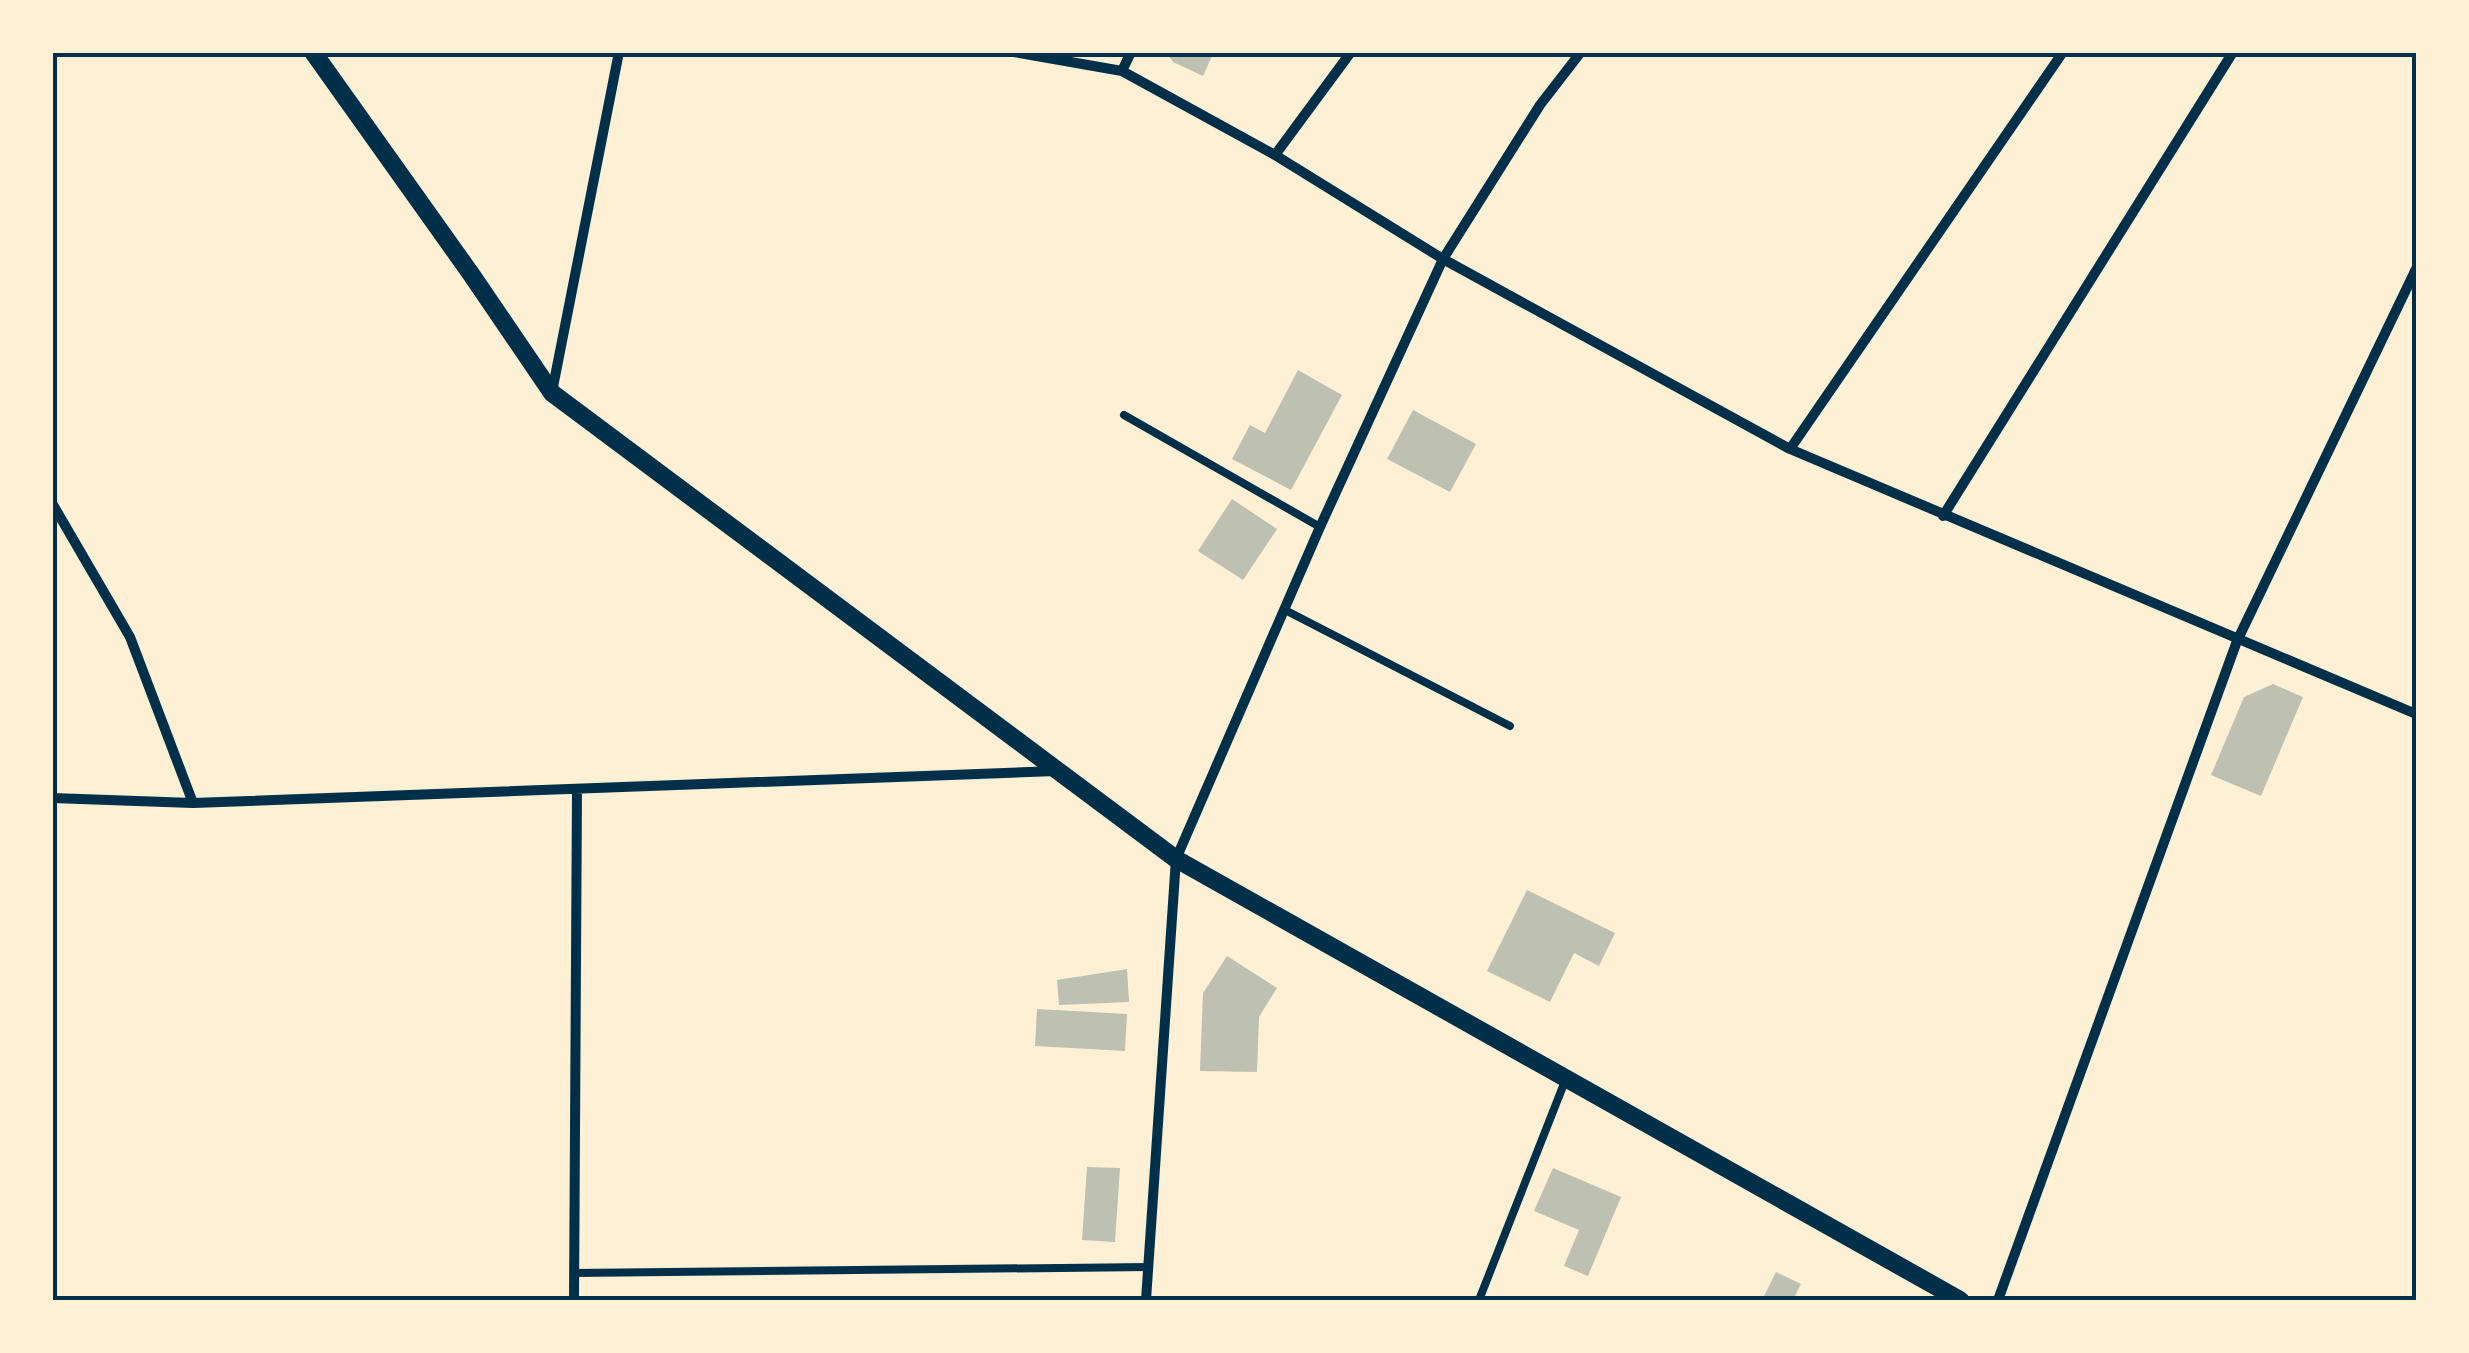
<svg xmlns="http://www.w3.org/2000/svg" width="2469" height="1353" viewBox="0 0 2469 1353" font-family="'Asap Condensed',sans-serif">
  <rect width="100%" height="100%" fill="#fdf0d5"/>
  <path fill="#bec0b2" d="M1166,52H1214L1203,76L1173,62Z
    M1298,370L1342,395L1291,490L1232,459L1250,425L1265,433Z
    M1413,410L1476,444L1450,492L1387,459Z
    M1232,499L1277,529L1243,580L1198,551Z
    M2273,684L2303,697L2261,796L2211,775L2244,697Z
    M1527,890L1615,933L1599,966L1574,953L1550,1002L1487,971Z
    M1227,956L1277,988L1259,1017L1257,1072L1200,1071L1203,993Z
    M1127,969L1129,1002L1059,1005L1057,980Z
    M1037,1009L1127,1014L1125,1051L1035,1046Z
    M1087,1167L1120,1168L1115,1242L1082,1240Z
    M1553,1168L1621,1197L1588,1276L1564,1266L1579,1230L1534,1211Z
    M1776,1272L1801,1284L1793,1300H1762Z"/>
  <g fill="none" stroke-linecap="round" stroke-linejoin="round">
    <path stroke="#003049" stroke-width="8" d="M1124,415L1320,527
      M1285,610L1510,726
      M574,1273L1149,1267
      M1479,1300L1565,1081"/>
    <path stroke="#003049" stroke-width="10" d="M1014,52L1122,71L1275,155L1443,259L1790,449L2416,714
      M1122,71L1131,52
      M1275,155L1351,52
      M552,392L619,52
      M1790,449L2063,52
      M52,503L130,637L193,803
      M1943,516L2233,52
      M52,798L193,803L1056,771
      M574,1300L577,789
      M1146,1300L1176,859L1320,527L1443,259L1540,105L1581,52
      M1998,1300L2237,641L2416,269"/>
    <path stroke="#003049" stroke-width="18" d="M313,52L471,274L552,393L1176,859L1960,1300"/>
  </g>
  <rect width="2469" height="1353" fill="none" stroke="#fdf0d5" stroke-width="110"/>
  <rect x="55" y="55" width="2359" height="1243" fill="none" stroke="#003049" stroke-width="4"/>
</svg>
